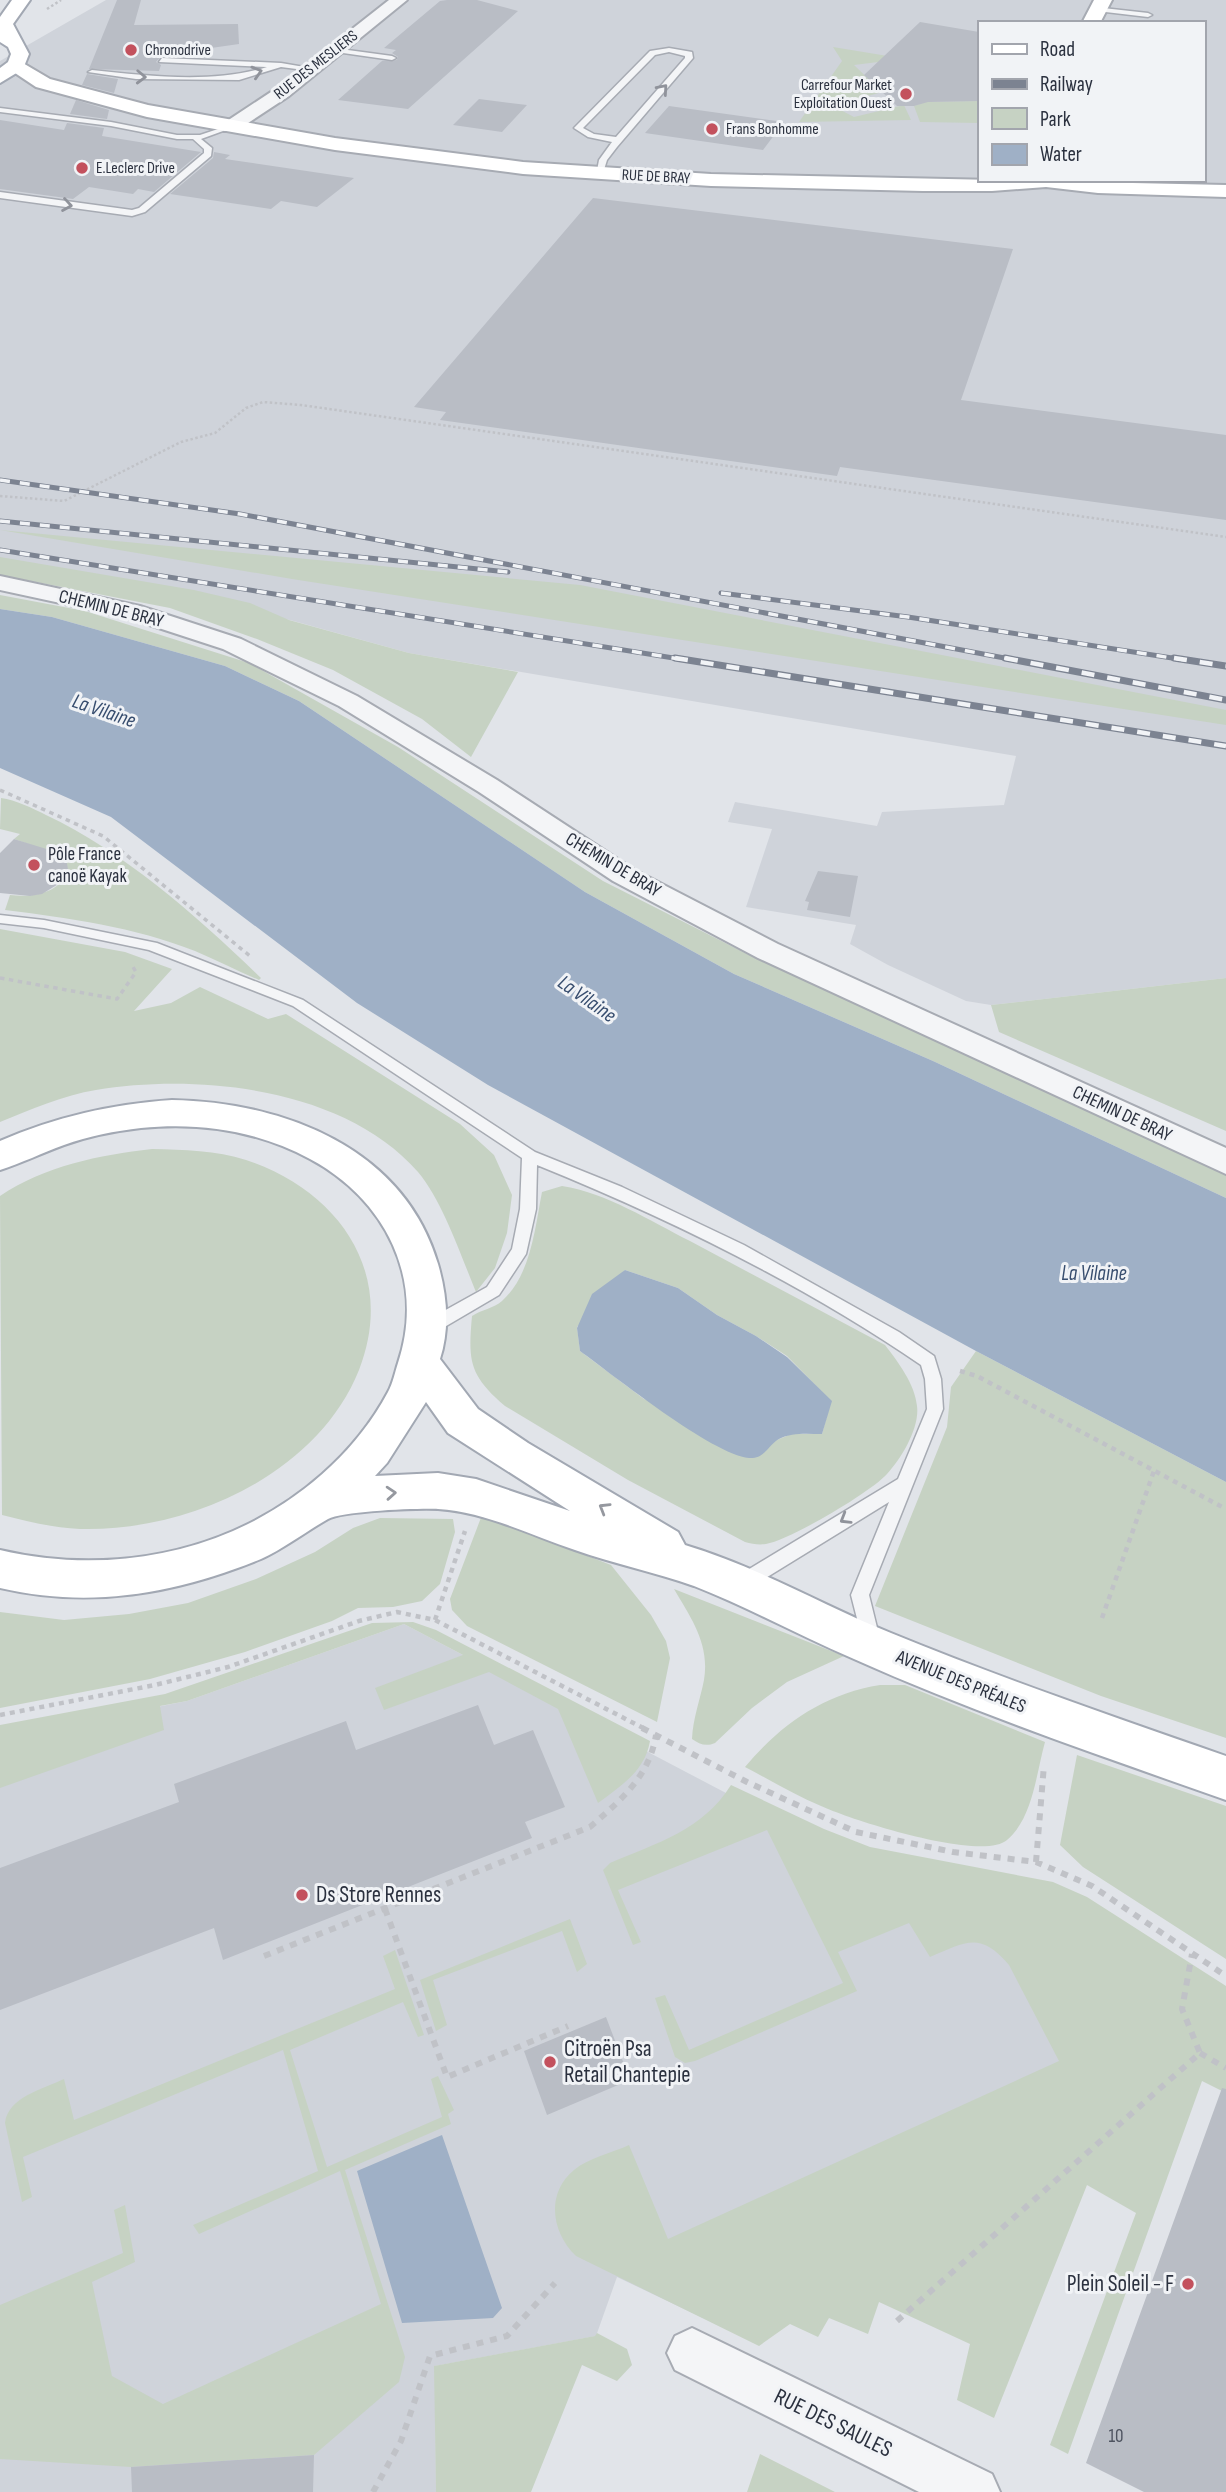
<svg xmlns="http://www.w3.org/2000/svg" width="1226" height="2492" viewBox="0 0 1226 2492" font-family="'Sofia Sans Condensed',sans-serif">
  <rect width="100%" height="100%" fill="#e1e4e9"/>
  <path fill="#cfd3da" fill-rule="evenodd" d="M106,0H1226V978L991,1005L966,1001L888,965L850,944L856,925L746,907L772,829L728,822L735,802L877,826L882,812L1004,805L1016,756L409,653L290,620L177,604L0,566V61ZM979,23H1203V180H979Z
    M404,1624L1189,2036L703,2318L617,2277L596,2336L435,2366L436,2492H0V1738L187,1701Z"/>
  <path fill="#c6d2c3" fill-rule="evenodd" d="M833,47L979,71V92L886,61L854,65L882,92L833,106L854,117L904,105L911,120L799,122L842,61Z
    M979,101V123L920,122L914,106L920,104L919,102Z
    M0,530L580,585L1226,710V725L292,579Z
    M0,557L194,590L250,603L289,620L409,653L518,672L471,757L422,719L333,670L257,639L170,608L0,575Z
    M0,595L85,611L249,663L398,747L603,881L749,955L1226,1175V1198L933,1061L734,974L585,892L299,701L225,666L52,617L0,609Z
    M1,798C16,800 32,808 46,815C125,852 199,918 261,978L259,980C238,971 216,960 195,951C134,927 69,918 5,910L10,895C32,898 62,893 68,869L60,855L14,839L20,834L0,829Z
    M0,929L125,952L172,969L134,1011L171,1003L200,987L268,1019L286,1014L460,1124L494,1155L512,1195L507,1233L495,1268L476,1292C461,1256 443,1202 418,1172C345,1088 199,1073 96,1090C64,1095 29,1110 0,1122Z
    M1226,978V1131L999,1032L991,1005Z
    M152,1149C184,1150 216,1150 246,1160C339,1191 397,1273 359,1370C317,1475 187,1532 80,1529C53,1528 27,1521 2,1515L0,1196C45,1166 99,1155 152,1149Z
    M562,1186C607,1193 650,1221 690,1241C755,1276 820,1310 885,1345C898,1362 915,1384 917,1406C920,1428 901,1459 887,1474C871,1492 790,1540 766,1544C759,1545 752,1544 745,1542L628,1480L505,1406C469,1375 468,1361 472,1316C481,1310 494,1308 502,1301C531,1275 535,1228 542,1192ZM625,1270L678,1288L717,1315L756,1336L787,1356L831,1401L822,1434H791L777,1440L644,1399L580,1351L577,1327Z
    M976,1351L1226,1482V1738L1101,1696L875,1606L947,1427L951,1387Z
    M482,1515L611,1565L651,1615L666,1641L670,1658L657,1722L467,1626L452,1610L450,1599Z
    M380,1518L453,1519L455,1532L440,1584L422,1601L393,1607L358,1608L332,1621L245,1652L150,1679L0,1708V1612L64,1620L129,1614L188,1603L256,1579L315,1552L353,1528Z
    M674,1589L844,1656L787,1682L752,1708L715,1743C706,1747 699,1744 692,1739C693,1718 700,1700 704,1680C710,1644 691,1618 674,1589Z
    M413,1622L436,1630L650,1741C645,1771 621,1786 598,1803L558,1709L489,1672L384,1710L375,1688L463,1655L404,1624L187,1701L160,1706L164,1730L0,1788V1725L165,1694L372,1623Z
    M880,1685H905L1045,1742C1036,1774 1033,1818 1007,1840C982,1862 851,1820 821,1806C795,1795 770,1780 745,1767C781,1724 824,1694 880,1685Z
    M1077,1755L1226,1806V1959L1083,1867L1060,1845Z
    M731,1785L824,1829L870,1847L1053,1882L1087,1897L1226,1986V2093L1202,2081L1068,2454L1050,2445L1136,2213L1087,2185L994,2418L957,2400L970,2344L879,2302L868,2334L829,2318L818,2337L790,2324L759,2346L576,2256C552,2233 545,2194 574,2170C588,2158 612,2153 629,2145L668,2239L1059,2061L1009,1965C980,1931 966,1942 930,1957L909,1923L838,1952L857,1991L695,2061L685,2063L675,2057L655,1998L665,1995L689,2050L843,1983L767,1830L618,1890L641,1942L633,1945L603,1870L610,1863C657,1843 703,1830 731,1785Z
    M570,1919L587,1964L577,1972L562,1931L433,1980L447,2025L436,2031L420,1980Z
    M395,1950L424,2035L418,2037L403,2002L290,2050L327,2167L442,2117L431,2079L438,2076L454,2110L448,2114L451,2124L345,2170L405,2357L399,2382L314,2455L131,2467L0,2459V2305L123,2253L114,2210L125,2205L135,2262L92,2282L112,2376L163,2404L381,2304L340,2171L199,2234L193,2225L318,2171L283,2050L23,2157L32,2197L22,2202L5,2123C8,2097 43,2089 64,2079L74,2120L395,1989L383,1956Z
    M597,2333L627,2349L632,2365L617,2381L582,2365L531,2492H436L434,2366L595,2336Z
    M760,2454L835,2492H747Z"/>
  <path fill="#9fb0c6" d="M0,609L52,617L225,666L299,701L585,892L734,974L933,1061L1226,1198V1482L976,1351L488,1085L357,1003L111,817L0,768Z
    M625,1270L678,1288L717,1315L756,1336L787,1357L832,1401L822,1434C808,1434 792,1432 779,1439C768,1445 765,1459 749,1458C713,1455 613,1375 580,1351L577,1328L592,1294Z
    M442,2135L502,2308L493,2318L402,2323L357,2171Z"/>
  <path fill="#b9bdc5" d="M117,0H141L134,25L238,24L239,44L162,55L156,62L161,65L159,71L89,69Z
    M447,0H477L518,11L408,109L338,100L382,61L397,60L398,57L392,53L396,50L384,48L440,1Z
    M920,22L979,32V101L928,102L914,106H897L864,75Z
    M87,74L118,79L114,93L82,85Z
    M479,99L527,105L502,132L453,125Z
    M76,100L109,110L107,119L70,114Z
    M669,106L784,122L763,150L645,133Z
    M0,120L64,130L67,123L104,128L102,136L201,152L154,192L138,189L133,194L89,187L73,199L0,189Z
    M214,152L230,155L225,159L354,178L317,207L281,201L271,209L170,194L213,158Z
    M593,198L1013,249L961,400L1226,435V520L840,467L837,476L440,420L446,412L414,407Z
    M14,839L53,851L66,859L68,869L60,883L42,894L30,896L0,893V853Z
    M818,871L858,876L850,917L807,910L809,902L805,901Z
    M478,1705L494,1745L533,1730L565,1807L525,1822L532,1838L223,1960L214,1928L0,2010V1868L179,1802L174,1784L346,1721L356,1750Z
    M606,2017L630,2080L547,2115L524,2051Z
    M1222,2088L1226,2089V2492H1144L1086,2463Z
    M314,2455L313,2492H132L131,2467Z"/>
  <g fill="none" stroke-linecap="round" stroke-linejoin="round">
    <defs>
      <path id="lane" d="M1094,7L1148,13L1152,15L1148,17L1097,11Z
        M333,48L392,56L396,58L392,60L336,52Z
        M669,48L692,52L693,58L617,147L607,160L602,176H596L599,160L612,142L588,137L574,128L650,51ZM669,52L685,56V58L616,137L594,134L583,128L655,55Z
        M162,58L281,63L316,69L312,71L281,67L239,80L136,79L88,72L92,70C149,76 213,84 267,67L159,62Z
        M0,108L111,122L177,135H200L230,125L234,127L201,139L212,148L211,156L145,212L132,216L0,198V192L132,210L139,208L204,153V149L193,139H177L111,126L0,112Z
        M0,915L44,920L157,943L303,1000L535,1152L622,1187L744,1245L899,1332L934,1356L941,1379L943,1409L869,1595L881,1644L879,1650L872,1652L865,1650L851,1595L889,1502L748,1589L742,1591L736,1589L733,1583L736,1577L898,1479L927,1409L925,1379L921,1365C803,1284 670,1219 537,1165L536,1209L526,1254L499,1295L436,1332H424L422,1327L424,1322L487,1287L512,1249L520,1209L522,1158L293,1006L149,950L44,928L0,923Z"/>
      <path id="street" d="M389,0H407L289,96L236,131H224L221,127L224,123L277,88Z
        M0,576L140,606L241,639L357,696L497,780L633,869L778,944L1226,1148V1174L758,958L613,881L479,792L339,706L223,649L125,617L0,590Z
        M692,2328L992,2474L1000,2492H919L675,2370L667,2353L675,2336Z"/>
      <path id="secondary" d="M1094,0H1112L1100,23H1082Z
        M16,59L50,79L148,105L335,138L523,162L711,174L1226,185V197L1098,193L1046,187L992,191H923L711,186L523,174L335,150L147,117L36,87L9,69L7,65L9,61Z"/>
      <path id="primary" d="M12,0H30L13,24L29,54L23,69L0,83V68L8,62L11,54L8,47L0,42V17Z
        M172,1100C284,1102 404,1148 438,1264C447,1295 450,1328 440,1359L478,1409L528,1443L678,1532L685,1545C756,1566 822,1605 891,1633C1001,1678 1113,1717 1226,1756V1800C1101,1756 975,1713 854,1659C800,1636 748,1607 694,1586C655,1572 614,1564 575,1550C531,1535 485,1512 438,1509C419,1508 343,1511 328,1519C305,1532 285,1548 261,1559C176,1594 90,1609 0,1588V1550C77,1568 159,1563 233,1531C297,1503 355,1454 388,1392C393,1383 395,1372 398,1363C426,1279 385,1199 310,1159C258,1131 201,1122 141,1128C115,1131 89,1136 64,1145C42,1153 22,1163 0,1170V1141C55,1117 112,1104 172,1100ZM426,1402L448,1433L570,1511L476,1479L438,1473L375,1476L387,1463Z"/>
    </defs>
    <use href="#lane" stroke="#a7abb3" stroke-width="3"/>
    <use href="#street" stroke="#a7abb3" stroke-width="4"/>
    <use href="#secondary" stroke="#a7abb3" stroke-width="4"/>
    <use href="#primary" stroke="#a2a8b3" stroke-width="4"/>
    <path stroke="#c0c2c7" stroke-width="2.5" stroke-dasharray="2.5 2.5" stroke-linecap="butt" d="M47,9L61,0
      M0,496L64,501L181,442L215,433L246,408L263,402L301,405L1226,537"/>
    <path stroke="#c0c2c7" stroke-width="3.5" stroke-dasharray="4.5 4.5" stroke-linecap="butt" d="M0,790L103,836L250,956
      M0,978L117,999L136,972L133,967"/>
    <path stroke="#c0c2c7" stroke-width="4.5" stroke-dasharray="5 5" stroke-linecap="butt" d="M960,1371L977,1376L1226,1509
      M1102,1618L1154,1471
      M435,1620L465,1531
      M0,1715L155,1685L228,1667L359,1621L397,1612L435,1620L645,1729"/>
    <path stroke="#c0c2c7" stroke-width="6" stroke-dasharray="7 7" stroke-linecap="butt" d="M642,1728L747,1782L856,1832L953,1852L1036,1862L1092,1886L1226,1976
      M1036,1862L1044,1765
      M385,1909L447,2077L568,2026
      M264,1956L590,1827C621,1800 649,1777 656,1735
      M1200,2053L1226,2068
      M897,2321L1200,2053L1182,2009L1192,1954
      M373,2492L401,2441L430,2356L507,2336L555,2283"/>
    <use href="#lane" fill="#f4f5f7" fill-rule="evenodd"/>
    <use href="#street" fill="#f4f5f7" fill-rule="evenodd"/>
    <use href="#secondary" fill="#fff" fill-rule="evenodd"/>
    <use href="#primary" fill="#fff" fill-rule="evenodd"/>
    <defs>
      <path id="rail-far1" d="M0,480L240,514L1015,660
        M0,521L508,572
        M0,550L686,660
        M721,593L908,617L1185,660"/>
      <path id="rail" d="M675,658L1226,746
        M1005,658L1226,700
        M1174,658L1226,666"/>
    </defs>
    <use href="#rail-far1" stroke="#7c8391" stroke-width="5"/>
    <use href="#rail" stroke="#7c8391" stroke-width="7"/>
    <use href="#rail-far1" stroke="#f1f3f6" stroke-width="3.5" stroke-dasharray="10" stroke-linecap="butt"/>
    <use href="#rail" stroke="#f1f3f6" stroke-width="4.5" stroke-dasharray="13" stroke-linecap="butt"/>
  </g>
  <defs><path id="oneway-chevron" d="M-2-3.5L2.5 0L-2 3.5" fill="none" stroke-width="1.6" stroke-linecap="round" stroke-linejoin="round" transform="scale(1.75)"/></defs>
  <g stroke="#90939b">
    <use href="#oneway-chevron" transform="translate(257 72) rotate(-17)"/>
    <use href="#oneway-chevron" transform="translate(141 77) rotate(2)"/>
    <use href="#oneway-chevron" transform="translate(663 89) rotate(-49)"/>
    <use href="#oneway-chevron" transform="translate(67 205) rotate(9)"/>
    <use href="#oneway-chevron" transform="translate(845 1519) rotate(149)"/>
  </g>
  <g stroke="#95989f">
    <use href="#oneway-chevron" transform="translate(391 1493) rotate(-4)"/>
    <use href="#oneway-chevron" transform="translate(604 1508) rotate(-149)"/>
  </g>
  <g fill="#c3515d" stroke="#f1f3f6" stroke-width="2.5">
    <circle cx="131" cy="50" r="7"/>
    <circle cx="906" cy="94" r="7"/>
    <circle cx="712" cy="129" r="7"/>
    <circle cx="82" cy="168" r="7"/>
    <circle cx="34" cy="865" r="7"/>
    <circle cx="302" cy="1895" r="7"/>
    <circle cx="550" cy="2062" r="7"/>
    <circle cx="1188" cy="2284" r="7"/>
  </g>
  <g text-anchor="middle" dominant-baseline="central" stroke-width="6" stroke-linejoin="round" paint-order="stroke">
    <g font-size="16" fill="#2b313f" stroke="#f1f3f6" text-anchor="start">
      <text x="145" y="50">Chronodrive</text>
      <text x="892" y="85" text-anchor="end">Carrefour Market<tspan x="892" dy="18">Exploitation Ouest</tspan></text>
      <text x="726" y="129">Frans Bonhomme</text>
      <text x="96" y="168">E.Leclerc Drive</text>
    </g>
    <g font-size="16" fill="#2b313f" stroke="#f1f3f6">
      <text transform="translate(316 65) rotate(-38)">RUE DES MESLIERS</text>
      <text transform="translate(656 177) rotate(3)">RUE DE BRAY</text>
    </g>
    <g font-size="19" fill="#2b313f" stroke="#f1f3f6">
      <text transform="translate(111 609) rotate(14)">CHEMIN DE BRAY</text>
      <text transform="translate(613 865) rotate(31)">CHEMIN DE BRAY</text>
      <text transform="translate(1122 1114) rotate(25)">CHEMIN DE BRAY</text>
      <text transform="translate(961 1682) rotate(22)">AVENUE DES PRÉALES</text>
    </g>
    <g font-size="19" fill="#2b313f" stroke="#f1f3f6" text-anchor="start">
      <text x="48" y="854">Pôle France<tspan x="48" dy="22">canoë Kayak</tspan></text>
    </g>
    <g font-size="19" fill="#4e5460">
      <text x="1116" y="2436">10</text>
    </g>
    <g font-size="21" font-style="italic" fill="#384e6f" stroke="#f1f3f6">
      <text transform="translate(104 711) rotate(19)">La Vilaine</text>
      <text transform="translate(587 999) rotate(35)">La Vilaine</text>
      <text x="1094" y="1273">La Vilaine</text>
    </g>
    <g font-size="23" fill="#2b313f" stroke="#f1f3f6" text-anchor="start">
      <text x="316" y="1895">Ds Store Rennes</text>
      <text x="564" y="2049">Citroën Psa<tspan x="564" dy="26">Retail Chantepie</tspan></text>
      <text x="1174" y="2284" text-anchor="end">Plein Soleil - F</text>
    </g>
    <g font-size="23" fill="#2b313f" stroke="#f1f3f6">
      <text transform="translate(833 2423) rotate(26)">RUE DES SAULES</text>
    </g>
  </g>
  <rect x="978" y="21" width="228" height="161" fill="#f1f3f6" stroke="#a2a5ad" stroke-width="2"/>
  <rect x="992" y="44" width="35" height="10" fill="#ffffff" stroke="#a2a5ad" stroke-width="2"/>
  <text x="1040" y="56" font-size="21" fill="#2b313f">Road</text>
  <rect x="992" y="79" width="35" height="10" fill="#7c8391" stroke="#a2a5ad" stroke-width="2"/>
  <text x="1040" y="91" font-size="21" fill="#2b313f">Railway</text>
  <rect x="992" y="108" width="35" height="21" fill="#c6d2c3" stroke="#a2a5ad" stroke-width="2"/>
  <text x="1040" y="126" font-size="21" fill="#2b313f">Park</text>
  <rect x="992" y="144" width="35" height="21" fill="#9fb0c6" stroke="#a2a5ad" stroke-width="2"/>
  <text x="1040" y="161" font-size="21" fill="#2b313f">Water</text>
</svg>
